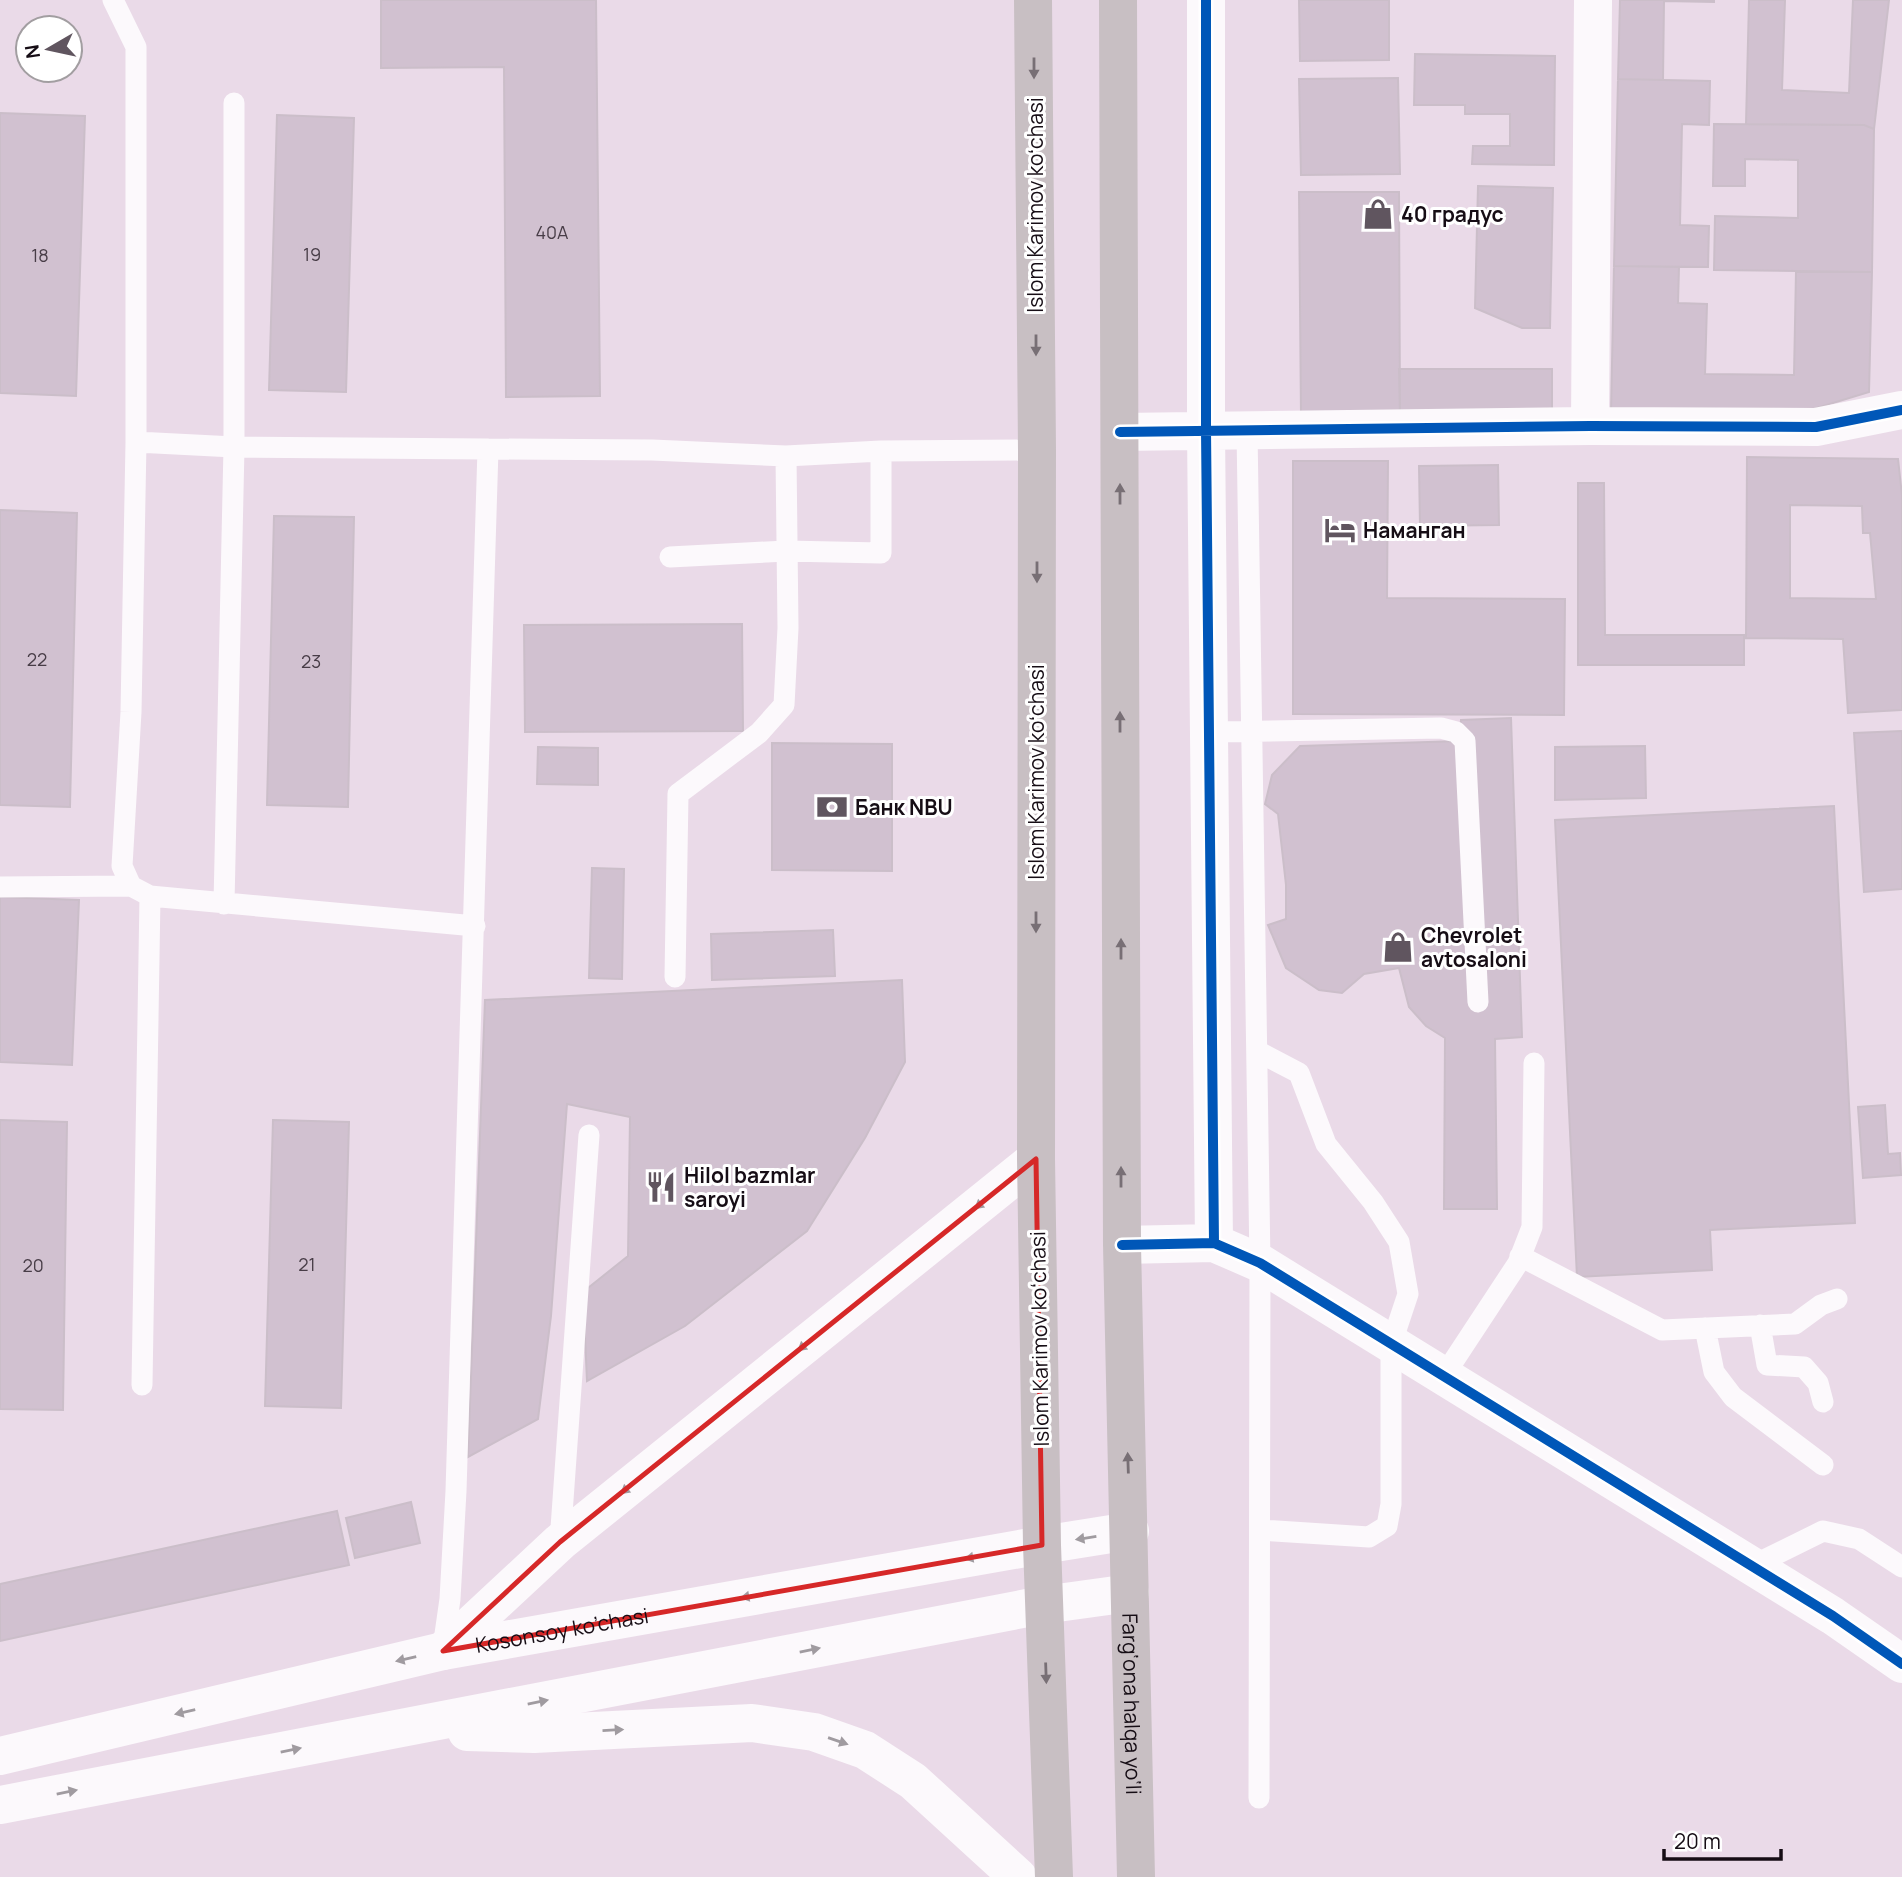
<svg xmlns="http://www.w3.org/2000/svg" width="1902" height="1877" viewBox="0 0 1902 1877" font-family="Manrope,sans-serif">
  <rect width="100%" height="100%" fill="#eadae8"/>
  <path fill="#d1c1d0" stroke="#cbbec9" stroke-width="2" fill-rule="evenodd" d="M381,0H596L600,396L506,397L504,67L381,68Z
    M1299,0H1389V60L1300,61Z
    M1620,0H1714V2L1664,1L1663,80L1618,79Z
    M1749,0H1785L1782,90L1849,93L1853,0H1889L1874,129L1864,125L1746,124Z
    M1415,54L1555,56L1554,165L1472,164L1473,146H1510V114H1465V105H1414Z
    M1398,78L1400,174L1301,175L1299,79Z
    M1618,79L1710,81L1709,125L1682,124L1680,225L1709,226L1708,267L1614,266Z
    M0,113L85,116L76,396L0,393Z
    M277,115L354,118L346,392L269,390Z
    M1714,124L1864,125L1874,129L1872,272L1714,270L1715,216L1798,218V160L1745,159V186H1713Z
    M1478,186L1553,188L1550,328H1522L1475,308Z
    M1299,192H1399L1400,416H1301Z
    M1614,266L1679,267L1678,303L1707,304L1705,374L1794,375L1796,272H1872L1869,392L1810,410L1611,413Z
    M1399,369H1552V415L1400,416Z
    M1747,457L1898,459L1902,495V710L1848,713L1843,639L1746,638ZM1790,505L1862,506L1863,533H1870L1876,599L1790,598Z
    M1293,461H1388L1387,598L1565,599L1564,715L1293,714Z
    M1498,465L1499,525L1420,526L1419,466Z
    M1578,483H1604L1605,635H1744V665H1578Z
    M0,510L77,513L70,807L0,805Z
    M274,516L354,517L348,807L267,805Z
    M742,624L743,731L525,732L524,625Z
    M1511,718L1522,1037L1495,1039L1497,1209H1444L1445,1038L1426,1026L1409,1007L1399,968L1364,974L1342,993L1319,990L1286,968L1268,925L1286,919V885L1278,814L1265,804L1272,775L1300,746L1460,741L1461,720Z
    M1902,731V889L1864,892L1854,733Z
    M772,743L892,744V871L772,870Z
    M1645,746L1646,798L1555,800V747Z
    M538,747L598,748V785L537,784Z
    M1834,806L1855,1223L1710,1230L1712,1270L1577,1277L1555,820Z
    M592,868L624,869L622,979L589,978Z
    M0,897L79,900L72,1065L0,1062Z
    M833,930L835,976L712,980L711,934Z
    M902,980L905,1062L865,1138L807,1231L685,1326L587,1381L583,1292L628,1256L630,1117L567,1104L551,1316L538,1419L468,1457L485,1000Z
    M1885,1105L1888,1154L1900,1153L1901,1175L1863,1178L1858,1107Z
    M0,1120L67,1122L63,1410L0,1409Z
    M273,1120L349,1122L341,1408L265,1406Z
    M411,1502L420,1543L355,1558L346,1518Z
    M337,1511L349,1565L0,1641V1584Z"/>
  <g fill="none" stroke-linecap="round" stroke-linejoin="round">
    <path stroke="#fcf9fc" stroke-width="21" d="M113,0L136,47V442L131,712L122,866L131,886L150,896L475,926
      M1247,431L1260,1263L1259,1798
      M136,442L234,447L488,449
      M670,557L786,551L881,553V451
      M1211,732L1441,728L1456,732L1465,741L1478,1002
      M0,887L131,886
      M224,904L234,447V103
      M675,977L678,794L759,733L784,705L788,628L786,456
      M1257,1051L1299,1073L1326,1144L1373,1202L1399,1242L1408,1294L1391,1345V1504L1387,1526L1369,1537L1260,1530
      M1520,1256L1662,1330L1795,1324L1821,1305L1837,1299
      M1760,1325L1767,1365L1804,1367L1818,1383L1823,1402
      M1705,1328L1714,1372L1733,1397L1823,1465
      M1443,1377L1518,1263L1532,1227L1534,1063
      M142,1385L150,896
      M560,1542L589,1135
      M1752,1566L1823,1531L1859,1539L1902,1567
      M443,1648L450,1599L456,1491L488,449L652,450L786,456L881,451L1037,450"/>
    <path stroke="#fcf9fc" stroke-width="38" d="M1206,0V430L1214,1243
      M1590,426L1593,0
      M1120,432L1590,426L1816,427L1902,410
      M1122,1245L1214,1243L1260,1263L1833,1616L1902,1664"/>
    <g stroke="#fcf9fc" stroke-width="38">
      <path d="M443,1651L560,1542L1036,1159"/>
      <path d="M467,1732L534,1734L752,1723L814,1732L865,1750L913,1781L1018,1877"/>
      <path id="s1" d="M0,1756L443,1651L1042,1545L1130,1531"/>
      <path d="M0,1805L1043,1605L1130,1593"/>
    </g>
    <g stroke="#c8bfc3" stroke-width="38">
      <path d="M1033,0L1037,450L1036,1159L1042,1545L1054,1877"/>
      <path id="s2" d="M1118,0L1122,1245L1136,1877"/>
    </g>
    <defs>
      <path id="cycleway" d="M1206,0V430L1214,1243
        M1120,432L1590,426L1816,427L1902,410
        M1122,1245L1214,1243L1260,1263L1833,1616L1902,1664"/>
    </defs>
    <use href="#cycleway" stroke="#fff" stroke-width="15"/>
    <use href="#cycleway" stroke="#0057b8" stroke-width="10"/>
  </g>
  <defs><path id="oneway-solid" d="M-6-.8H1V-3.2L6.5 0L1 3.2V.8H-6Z" transform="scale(1.75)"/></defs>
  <g fill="#786f75">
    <use href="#oneway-solid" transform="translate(1034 68) rotate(90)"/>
    <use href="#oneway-solid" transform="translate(1036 345) rotate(90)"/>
    <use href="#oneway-solid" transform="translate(1120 494) rotate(-90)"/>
    <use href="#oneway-solid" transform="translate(1037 572) rotate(90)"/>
    <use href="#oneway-solid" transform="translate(1120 722) rotate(-90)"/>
    <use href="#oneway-solid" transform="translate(1036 922) rotate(90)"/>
    <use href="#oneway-solid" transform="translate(1121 949) rotate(-90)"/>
    <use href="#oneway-solid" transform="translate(1121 1177) rotate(-90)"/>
    <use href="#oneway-solid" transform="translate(1128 1463) rotate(-92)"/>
    <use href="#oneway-solid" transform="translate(1046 1673) rotate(88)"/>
  </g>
  <g fill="#a09ba0">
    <use href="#oneway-solid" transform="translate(983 1202) rotate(141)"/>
    <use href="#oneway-solid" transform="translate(806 1344) rotate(141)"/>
    <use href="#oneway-solid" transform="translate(629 1487) rotate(141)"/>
    <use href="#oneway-solid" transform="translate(1086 1538) rotate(171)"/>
    <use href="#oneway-solid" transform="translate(975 1557) rotate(170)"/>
    <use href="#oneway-solid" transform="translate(751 1596) rotate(170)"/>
    <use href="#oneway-solid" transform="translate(810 1650) rotate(-11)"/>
    <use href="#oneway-solid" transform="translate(406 1659) rotate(167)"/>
    <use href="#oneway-solid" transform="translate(538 1702) rotate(-11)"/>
    <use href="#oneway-solid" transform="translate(185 1712) rotate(167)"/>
    <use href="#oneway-solid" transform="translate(613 1730) rotate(-3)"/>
    <use href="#oneway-solid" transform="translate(838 1741) rotate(19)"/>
    <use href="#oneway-solid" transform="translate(291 1750) rotate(-11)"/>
    <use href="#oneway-solid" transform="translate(67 1792) rotate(-11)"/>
  </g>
  <path fill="none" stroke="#d62828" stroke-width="5" stroke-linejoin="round" d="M1036,1159L1042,1545L443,1651L560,1542Z"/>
  <defs>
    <symbol id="shop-bare" viewBox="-9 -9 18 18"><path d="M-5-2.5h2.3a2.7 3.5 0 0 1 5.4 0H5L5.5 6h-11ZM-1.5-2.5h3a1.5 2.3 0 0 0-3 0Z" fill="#60555f" stroke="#fff" stroke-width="2.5" paint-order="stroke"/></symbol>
    <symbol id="hotel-bare" viewBox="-9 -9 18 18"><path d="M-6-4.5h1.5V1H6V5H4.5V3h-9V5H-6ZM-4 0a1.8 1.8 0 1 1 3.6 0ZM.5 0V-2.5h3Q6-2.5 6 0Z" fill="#60555f" stroke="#fff" stroke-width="2.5" paint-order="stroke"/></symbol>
    <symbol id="bank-bare" viewBox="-9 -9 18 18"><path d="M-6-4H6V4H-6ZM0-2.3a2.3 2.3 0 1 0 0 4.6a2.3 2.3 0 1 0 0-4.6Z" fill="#60555f" stroke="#fff" stroke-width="2.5" paint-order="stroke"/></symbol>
    <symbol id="restaurant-bare" viewBox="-9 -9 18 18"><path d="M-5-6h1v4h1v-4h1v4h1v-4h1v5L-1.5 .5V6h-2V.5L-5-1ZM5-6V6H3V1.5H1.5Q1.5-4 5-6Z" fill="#60555f" stroke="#fff" stroke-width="2.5" paint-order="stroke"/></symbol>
  </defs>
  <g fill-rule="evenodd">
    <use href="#shop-bare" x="1356" y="192" width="44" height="44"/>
    <use href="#hotel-bare" x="1318" y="508" width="44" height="44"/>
    <use href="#bank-bare" x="810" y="785" width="44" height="44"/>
    <use href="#shop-bare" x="1376" y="925" width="44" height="44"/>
    <use href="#restaurant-bare" x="639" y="1165" width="44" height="44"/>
  </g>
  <g text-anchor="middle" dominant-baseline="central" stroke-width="6" stroke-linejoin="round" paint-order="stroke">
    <g font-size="18" fill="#483d47">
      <text x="552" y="232">40A</text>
      <text x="312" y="254">19</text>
      <text x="40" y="255">18</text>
      <text x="37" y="659">22</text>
      <text x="311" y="661">23</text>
      <text x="307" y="1264">21</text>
      <text x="33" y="1265">20</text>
    </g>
    <g font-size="21" fill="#160d15" stroke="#fff">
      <text transform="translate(1035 205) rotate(-90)">Islom Karimov koʻchasi</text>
      <text transform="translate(1036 772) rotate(-90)">Islom Karimov koʻchasi</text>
      <text transform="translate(1039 1339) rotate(-91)">Islom Karimov koʻchasi</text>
      <text stroke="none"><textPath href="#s1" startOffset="576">Kosonsoy ko’chasi</textPath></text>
      <text stroke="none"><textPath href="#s2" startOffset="1704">Farg‘ona halqa yo‘li</textPath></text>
    </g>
    <g font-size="21" font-weight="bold" fill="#160d15" stroke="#fff" text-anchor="start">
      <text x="1401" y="214">40 градус</text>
      <text x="1363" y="530">Наманган</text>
      <text x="855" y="807">Банк NBU</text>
      <text x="1421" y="935">Chevrolet<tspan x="1421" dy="24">avtosaloni</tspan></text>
      <text x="684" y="1175">Hilol bazmlar<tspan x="684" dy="24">saroyi</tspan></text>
    </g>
  </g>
  <g transform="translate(49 49) rotate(261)"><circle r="33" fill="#ffffff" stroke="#a29ea1" stroke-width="2"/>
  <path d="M0-5L12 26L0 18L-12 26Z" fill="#60555f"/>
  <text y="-10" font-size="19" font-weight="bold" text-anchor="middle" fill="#160d15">N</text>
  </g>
  <path d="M1664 1849v10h117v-10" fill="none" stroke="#160d15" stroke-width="3.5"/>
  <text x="1674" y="1849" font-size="21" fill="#160d15" stroke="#ffffff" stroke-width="5" paint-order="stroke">20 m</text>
</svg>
